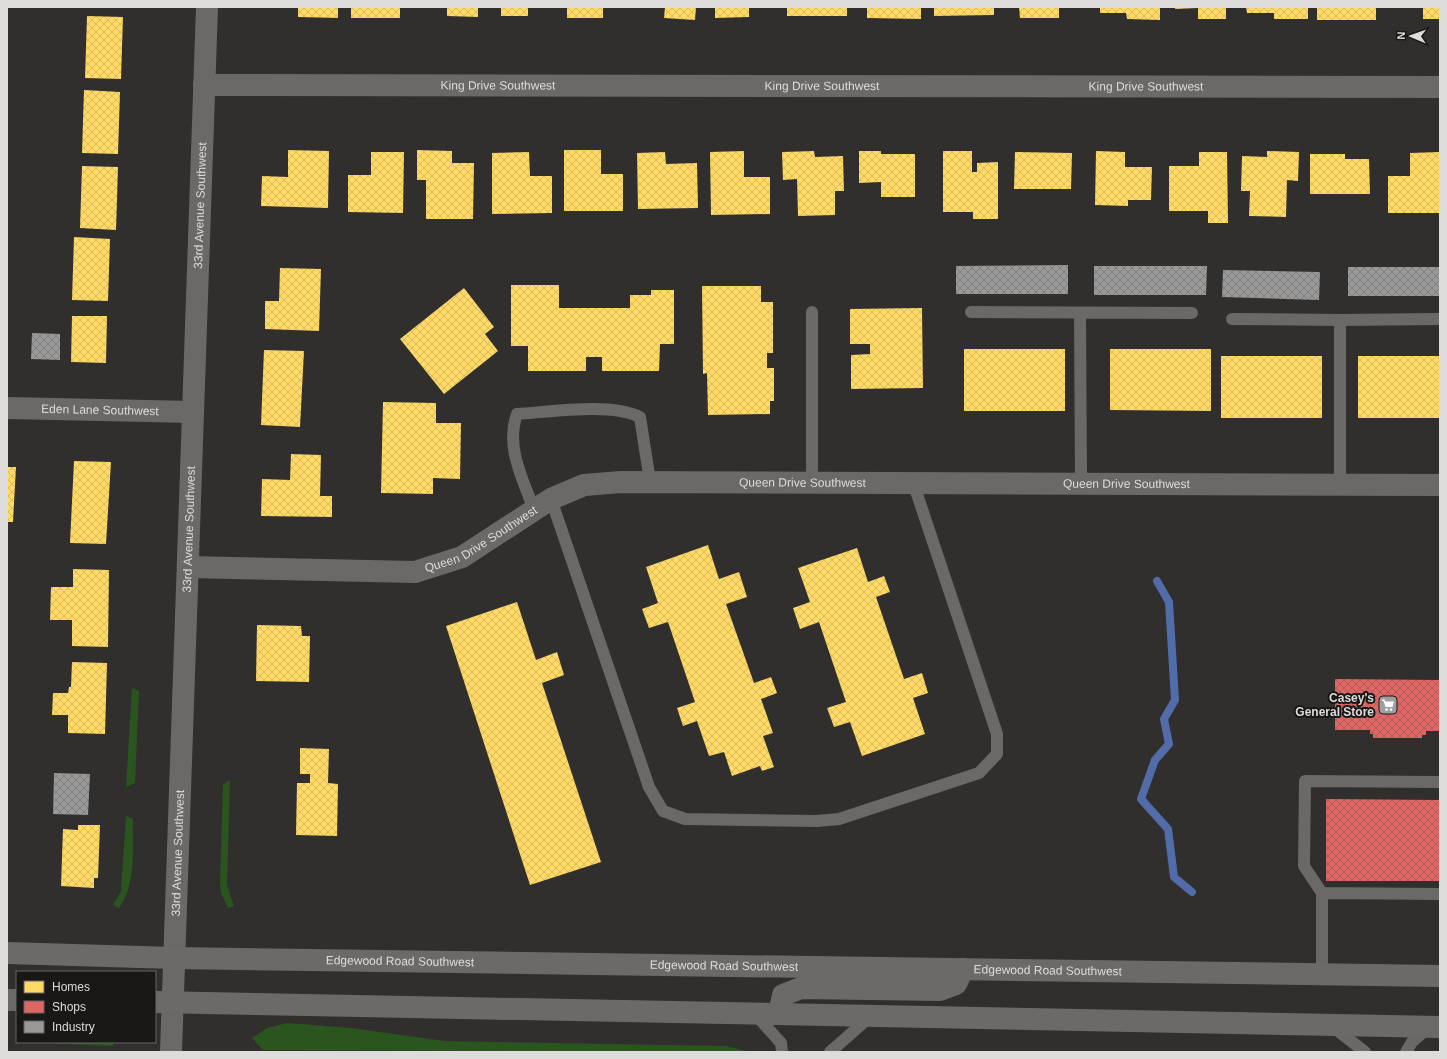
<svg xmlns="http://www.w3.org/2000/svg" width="1447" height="1059" viewBox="0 0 1447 1059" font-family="Helvetica,sans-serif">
  <defs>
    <pattern id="homes-cross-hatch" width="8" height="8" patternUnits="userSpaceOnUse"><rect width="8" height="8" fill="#ffd966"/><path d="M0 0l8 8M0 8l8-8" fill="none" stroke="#d9bb5f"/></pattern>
    <pattern id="shops-cross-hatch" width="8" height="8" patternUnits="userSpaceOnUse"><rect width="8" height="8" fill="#e06666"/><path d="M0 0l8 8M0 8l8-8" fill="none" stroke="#b15b5b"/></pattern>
    <pattern id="industry-cross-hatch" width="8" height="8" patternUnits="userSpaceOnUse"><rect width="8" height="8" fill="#999"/><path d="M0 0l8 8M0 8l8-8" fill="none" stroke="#7f7f7f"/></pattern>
  </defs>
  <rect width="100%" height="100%" fill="#312f2d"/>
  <path fill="#2b551f" d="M132,688L139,691L135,783L126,787Z
    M230,780L227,885L234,906L228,908L221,893L220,884L223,784Z
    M126,816L133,819C132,848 137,883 119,908L113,905L121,891Z
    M287,1023L351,1028L444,1041L727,1046L749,1052L263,1050L252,1038L267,1028Z
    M30,1042H113V1046H105Z"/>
  <path fill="url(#homes-cross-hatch)" d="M298,7H338V18L298,17Z
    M351,7H400V18H351Z
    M447,7H478V17L447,16Z
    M501,7H528V16H501Z
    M567,7H603V18H567Z
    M665,7H696L695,20L664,18Z
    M715,7H749V17L715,18Z
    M787,7H847V16H787Z
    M867,7H921V19L867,18Z
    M934,7H994V15L934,16Z
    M1019,7H1059V18H1020Z
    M1100,7H1160V20L1127,19L1126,13H1100Z
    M1175,7H1226V19H1198V8L1175,9Z
    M1246,7H1308V19H1274V13H1247Z
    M1317,7H1376V20H1317Z
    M1423,7H1440V19H1423Z
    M87,16L123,17L121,79L85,78Z
    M84,90L120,92L118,154L82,153Z
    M288,150L329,151L328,208L261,206L262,176L288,177Z
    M417,150L452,151V163H474L473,219H426V180H417Z
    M564,150H601V174H623V211H564Z
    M744,151V177H770V214L711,215L710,152Z
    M814,151L815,157L843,156L844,191H835V215L798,216L797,179L783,180L782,152Z
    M859,151H881V154H915V197H881V182L859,183Z
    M943,151H972V172H977V163L998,162V219H973V212H943Z
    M1096,151L1125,152V167H1152L1151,200H1128V206L1095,205Z
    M1267,151L1299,152L1298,181L1287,180L1286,217L1249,216L1250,191H1241L1242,156L1267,157Z
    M371,152H404L403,213L348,212V175H371Z
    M529,152L530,176H552V213L492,214V153Z
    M665,152L666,164L697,163L698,208L638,209L637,153Z
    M1015,152L1072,153L1071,189H1014Z
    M1199,152H1227L1228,223H1208V211H1169V166H1199Z
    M1440,152V213H1388V176H1410V153Z
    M1310,154H1345V159H1369L1370,194H1310Z
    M82,166L118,167L116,230L80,228Z
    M74,237L110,239L108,301L72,300Z
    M280,268L321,269L319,331L265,329V301H279Z
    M511,285H559V308H630V295H651V290H674V344H660L659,371H602V357H586V371H528V346H511Z
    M702,286H761V302H773V353H767V368H774V401H770V414L708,415L707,373L703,374Z
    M464,288L494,327L485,334L498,351L444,394L400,339Z
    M922,308L923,388L851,389V355L870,354V344H850V309Z
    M72,316H107L106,363L71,362Z
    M964,349H1065V411H964Z
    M1110,349H1211V411L1110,410Z
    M264,350L304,351L300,427L261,425Z
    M1221,356H1322V418H1221Z
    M1358,356H1440V418H1358Z
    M383,402L436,403V423H461L460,479L433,478V494L381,493Z
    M291,454L321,455L320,496H332V517L261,516L262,479L290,480Z
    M74,461L111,462L106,544L70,543Z
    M7,467H16L13,522H7Z
    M708,545L719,579L739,572L747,597L726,604L754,683L771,677L777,693L761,699L773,733L763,736L774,767L762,771L760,766L732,776L724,752L709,756L697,721L683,726L677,708L695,702L668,622L649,628L642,609L658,603L646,567Z
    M857,548L868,582L884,576L890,592L876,597L904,679L922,673L928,693L913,698L925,734L862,756L850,722L834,727L827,708L846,702L819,622L800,629L793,608L810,602L798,568Z
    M73,569L109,570L108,647L72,646V620H50L51,587H73Z
    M517,602L536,660L557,652L564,675L542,683L601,862L530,885L446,626Z
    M257,625L301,626L302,636H310L309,682L256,681Z
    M72,662L107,663L105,734L68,733V715H52L53,693H68L69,687H71Z
    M300,748L329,749L328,783L338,784L337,836L296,835L297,783H310V774H300Z
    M78,825H100L98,878H94V888L61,886L63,829L78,830Z"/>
  <path fill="url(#shops-cross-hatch)" d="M1335,679L1440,680V731H1426V735H1422V738H1373V734H1370V730H1335Z
    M1326,799L1440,800V881H1326Z"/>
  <path fill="url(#industry-cross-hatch)" d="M1068,265V294H956V266Z
    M1094,266H1207L1206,295H1094Z
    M1348,267H1440V296H1348Z
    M1223,270L1320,272L1319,300L1222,297Z
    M32,333L60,334V360L31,359Z
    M54,773L90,774L88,815L53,814Z"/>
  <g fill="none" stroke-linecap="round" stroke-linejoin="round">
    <path stroke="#516ca8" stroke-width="8" d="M1157,581L1169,602L1175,700L1164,719L1169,744L1155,760L1141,799L1168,829L1174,877L1192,892"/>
    <path stroke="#6a6968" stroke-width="12" d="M971,312L1192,313
      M1080,313L1081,482
      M1232,319L1340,320
      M812,482V312
      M1340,484V320L1440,319
      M551,499L649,787L663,811L685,819L817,821L839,819L979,773L997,754V734L913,482
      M534,510C523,479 505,447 517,414C550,412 611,402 640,417L650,481
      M1322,893L1440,894
      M1322,974V893L1304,866L1305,781L1440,782
      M754,1013L781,1043L782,1052
      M1333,1027L1365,1052
      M830,1052L871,1016
      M1406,1052L1412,1042L1429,1027"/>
    <g stroke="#6a6968" stroke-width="22">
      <path id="s1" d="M204,85L1440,87"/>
      <path id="s2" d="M7,408L193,412"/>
      <path id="s3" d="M188,567L415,572L462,557L551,499L584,485L621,482L1440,485"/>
    </g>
    <path stroke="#6a6968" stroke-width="22" id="s4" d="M171,1052L207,7"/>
    <g stroke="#6b6a68" stroke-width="22">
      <path id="s5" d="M7,953L174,958L1440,976"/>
      <path d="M7,1000H17"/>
      <path d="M155,1002L1440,1027"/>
      <path d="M779,1014L783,995L801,988L940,990L956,984L963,969"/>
    </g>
  </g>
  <defs>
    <symbol id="supermarket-square" viewBox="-11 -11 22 22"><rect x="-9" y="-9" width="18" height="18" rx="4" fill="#a19f9d" stroke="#191816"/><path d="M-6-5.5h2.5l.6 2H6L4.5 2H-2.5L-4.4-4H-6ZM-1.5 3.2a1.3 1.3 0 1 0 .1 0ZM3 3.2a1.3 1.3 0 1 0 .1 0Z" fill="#fff"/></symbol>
  </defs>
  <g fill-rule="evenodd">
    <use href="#supermarket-square" x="1377" y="694" width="22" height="22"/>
  </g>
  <g text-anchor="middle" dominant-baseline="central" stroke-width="4" stroke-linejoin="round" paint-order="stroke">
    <g font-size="12" fill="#dddcda" stroke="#191816">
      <text stroke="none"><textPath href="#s1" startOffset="294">King Drive Southwest</textPath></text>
      <text stroke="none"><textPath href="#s1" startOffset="618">King Drive Southwest</textPath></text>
      <text stroke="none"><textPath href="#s1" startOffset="942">King Drive Southwest</textPath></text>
      <text stroke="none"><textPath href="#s4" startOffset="847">33rd Avenue Southwest</textPath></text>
      <text stroke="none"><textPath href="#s2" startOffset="93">Eden Lane Southwest</textPath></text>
      <text stroke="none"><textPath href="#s3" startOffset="637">Queen Drive Southwest</textPath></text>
      <text stroke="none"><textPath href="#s3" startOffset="961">Queen Drive Southwest</textPath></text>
      <text stroke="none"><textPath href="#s4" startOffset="523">33rd Avenue Southwest</textPath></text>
      <text stroke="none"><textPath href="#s3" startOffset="301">Queen Drive Southwest</textPath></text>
      <text stroke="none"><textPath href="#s4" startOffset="199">33rd Avenue Southwest</textPath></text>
      <text stroke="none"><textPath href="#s5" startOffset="393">Edgewood Road Southwest</textPath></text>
      <text stroke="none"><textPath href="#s5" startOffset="717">Edgewood Road Southwest</textPath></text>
      <text stroke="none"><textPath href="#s5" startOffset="1041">Edgewood Road Southwest</textPath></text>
    </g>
    <g font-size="12" font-weight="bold" fill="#dddcda" stroke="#191816" text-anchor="end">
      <text x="1374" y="698">Casey's<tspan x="1374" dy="14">General Store</tspan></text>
    </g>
  </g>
  <rect width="1447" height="1059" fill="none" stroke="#dddcda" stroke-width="16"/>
  <rect x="16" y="971" width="140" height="72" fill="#191816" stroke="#676664"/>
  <rect x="24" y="981" width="20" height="12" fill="#ffd966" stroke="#676664"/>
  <text x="52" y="991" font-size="12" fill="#dddcda">Homes</text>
  <rect x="24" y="1001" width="20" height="12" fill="#e06666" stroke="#676664"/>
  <text x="52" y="1011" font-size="12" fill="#dddcda">Shops</text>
  <rect x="24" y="1021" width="20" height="12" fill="#999999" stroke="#676664"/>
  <text x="52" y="1031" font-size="12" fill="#dddcda">Industry</text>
  <g transform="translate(1411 36) rotate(272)" stroke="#191816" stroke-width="3" paint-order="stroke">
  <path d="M0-3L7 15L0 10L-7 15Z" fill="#dddcda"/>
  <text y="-6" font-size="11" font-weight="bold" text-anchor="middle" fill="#dddcda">N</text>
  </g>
</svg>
